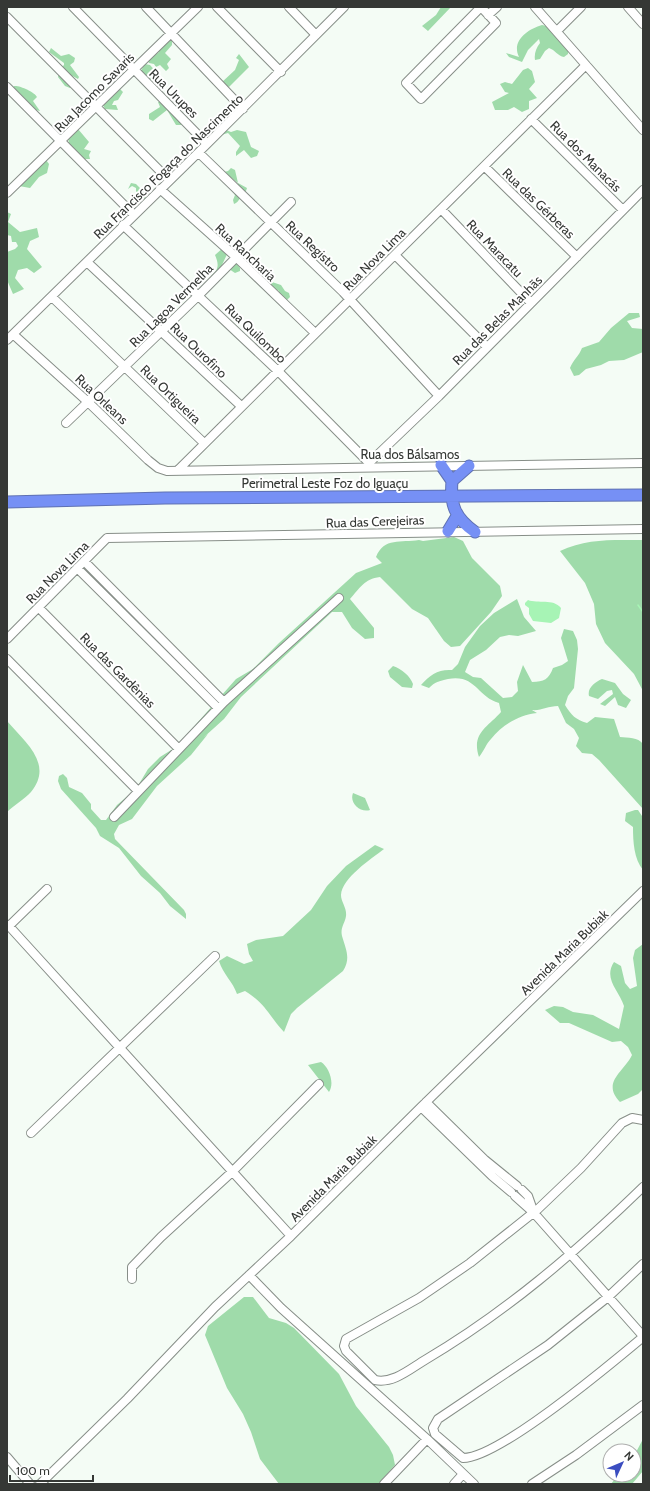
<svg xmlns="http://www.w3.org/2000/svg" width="650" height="1491" viewBox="0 0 650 1491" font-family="Cabin,sans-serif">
  <rect width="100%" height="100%" fill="#f4fcf5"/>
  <path fill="#9fdbaa" d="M441,7H451L428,31L422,26L436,15Z
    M542,25L551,27L568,49V54L564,57C558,56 555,50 549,48L545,51L540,59L535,60C534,54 536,48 540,43L539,39L528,50L522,62L509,57L506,53L519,57C511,41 528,29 542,25Z
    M170,40L172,41V45L165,53L171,59L167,64L169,68L166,71L160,65L156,67L154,64L149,63L148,61L152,55L154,56L159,52L158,50Z
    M51,48L61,56L69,54L75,58L74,62L70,65L79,77L78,79L67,73L72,86L70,88L65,86L58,77L59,70L64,65V63L49,52Z
    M239,54L249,67L229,87L221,83L235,70L239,60L236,58Z
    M145,64L150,65L158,74L156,82L148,80L149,78L140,72Z
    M528,68L532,71L535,82L529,89L537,98L529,101V109L522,112L514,107L508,110H495L492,102L509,93L505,92L500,84L505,82L512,84L523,70Z
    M14,86C19,85 35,92 37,97L33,101L40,111L36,110L12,89Z
    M120,89L123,92L118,100L114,101L112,105H116L118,110L105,109L103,105Z
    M158,102H163L181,120V125H176L167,110L153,121L149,119V114L160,107Z
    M78,129L89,142L84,149L91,151L89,155L90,159H83L67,144L69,141L67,139Z
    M224,129L231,132L237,130L246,132L251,147L259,151L257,156L251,158L244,150L236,156V152L240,146L228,133L221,135Z
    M46,160L49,164L47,173L39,177L30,188L19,186Z
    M231,168L235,170L238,183L247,188L246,191C240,195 240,202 234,204L233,200L235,195L232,191L238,186V183L224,172L228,171Z
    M131,183L136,184L141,189L147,187L148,191L146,198L142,199L140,203L130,207L129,205L133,203L132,200L138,198L139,193L136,192V188L132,186L128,189Z
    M7,212L11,214L8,222L20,232L37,228L39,237L30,241L27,249L42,267L34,273L27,268L18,270L15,278L24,289L13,294L7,280V252L15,249L18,246L16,242H12L11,236L7,235Z
    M224,247L229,250L222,265L224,266L234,260L240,268V271L235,273L229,269L219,277L218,282L211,276C219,270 219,264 215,255Z
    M262,264L267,268L265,278H270V276L272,278V282L281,285L285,291L289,293L290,297L286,301L279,295V291L273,288L256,271Z
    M629,313H639L640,317L627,321L632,328L643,329V352L624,360L609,361L601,365L586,369L579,375L574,376L570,368C573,360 579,356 582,348L599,342L611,328Z
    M454,537L463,541L472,558L500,586L502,596L491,612L460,646L451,647L444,641L428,618L412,609L380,577C364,579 360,588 350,599L374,628V638L365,639L352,628L342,612H332L241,697L224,719L203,738L208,734L191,755L157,786L132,819L119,825L114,834L115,839L184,910L186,914V919L170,906L160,893L141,876L119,848L100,836L96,828L61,789L58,781L59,776L63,774L67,778L69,787L82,793L91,804V809L101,820H106L117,805L136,789L148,769L160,757L176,747L236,679L253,669L279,643L356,573L382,563L376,557C384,537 401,543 419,540L423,541Z
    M643,540V691L634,674L605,643L596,624L594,604L585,583L560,551C587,538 614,540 643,540Z
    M517,599L524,617L536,631L518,636L509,635L500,637L486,650L470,660L465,672L473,677L481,678L503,698L512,697L518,691L517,682L523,665L532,682C544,682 549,679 553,668L562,665L568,661L561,638L564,629L573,631L577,640L578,649L574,688L568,696L565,705C571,715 576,720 587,723L595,717L614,719L620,737C628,738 638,737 643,744V809L599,760L592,754L582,753L576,746L579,738L574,729L566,723L558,706C548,706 541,711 532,710L537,713C519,715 502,725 491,739C486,744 484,751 479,757C471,733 488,727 501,712L499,703C477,697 476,674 448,679C439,681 435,682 429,688L421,685C430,675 438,669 452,670L458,664L465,647L480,626L494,613Z
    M393,666C402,669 410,676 413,684L412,688L402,687L390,677L388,671Z
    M602,679L615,683L623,694L631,700L626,708L618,705L615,697L605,706L600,704L613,694L612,690L607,691L598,699L589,696C587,688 595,682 602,679Z
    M7,721C25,742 54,764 31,792C25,799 14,805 7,812Z
    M353,793L365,798L370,810C360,813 349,803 353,793Z
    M635,810H638L642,816L643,870C634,859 633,842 633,827L625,821L626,813Z
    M375,845L384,849C371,859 342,878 341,895C341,902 347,908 346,916C345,923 340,928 342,936C346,950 351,958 343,971L297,1008L291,1014L284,1032C269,1016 266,1004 245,991L237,994C233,982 223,974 219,961L227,956L244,964L253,961L249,954L247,944L256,940L283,936L311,910L327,886L346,866Z
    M643,944V1089L638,1094L620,1102C601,1082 624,1072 632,1055L628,1047L621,1041L612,1042L569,1023H560L545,1010L554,1006L563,1007L573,1012L593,1015L619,1029L624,1006C619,990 603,979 614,962L621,966L625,983L630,989L637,986L633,958L635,950Z
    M321,1062C329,1067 335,1083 329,1092L308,1065Z
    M244,1297H253L269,1318L286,1323L294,1328L339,1374L356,1406L389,1447L393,1455L395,1465L378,1484H279L260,1459L251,1432L243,1414L227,1388L205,1335L208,1326Z
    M643,1439V1471L632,1484H611L618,1475H634V1456Z"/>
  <path fill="#a7f4b5" d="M528,600C538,604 553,598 561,608L559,618L551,623L533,621L529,614V608L525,605V603Z"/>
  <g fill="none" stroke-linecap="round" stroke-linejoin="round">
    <path stroke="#a7f4b5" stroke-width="1.5" d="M638,605L643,612"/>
    <defs>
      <path id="minor" d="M73,7L207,144
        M146,7L243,109
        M217,7L281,72
        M289,7L316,35
        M481,7L496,23L421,99L406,83Z
        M535,7L643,130
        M628,7L643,24
        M488,15L497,7
        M7,17L169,180
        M557,31L581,7
        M7,87L134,215
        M531,119L623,210
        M199,153L343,292L439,396
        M485,167L577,257
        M160,189L236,257L315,333
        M7,193L198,7
        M441,209L531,303
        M123,225L278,371L369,463
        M395,255L487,347
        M87,262L241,406
        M52,297L204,443
        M14,335L88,402L148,460L158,468L167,471L643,463
        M7,340L207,144L344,7
        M66,423L199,295L291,202
        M368,466L369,463L439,396L643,190
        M178,470L586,65
        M84,561L224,702
        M77,568L218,708
        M39,608L179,749
        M7,639L107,538L643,529
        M7,659L138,791
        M114,817L224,702L339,598
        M7,925L9,926L47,889
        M9,926L291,1236
        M426,1102L485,1160L517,1186
        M421,1107L492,1176L511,1192
        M643,1120L632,1118L622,1123L581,1168L538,1209L470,1263L419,1298L346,1339L344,1346L346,1351L375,1380C393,1384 410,1369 425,1360C505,1313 576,1252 643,1187
        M31,1133L215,956
        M522,1190L528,1196L534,1213
        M515,1196L534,1213L643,1336
        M643,1264L608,1297L548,1345L438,1419L433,1428L435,1434L463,1458C499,1458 612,1363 643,1337
        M249,1275L281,1308L427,1439L474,1484
        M132,1279V1267L161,1237L232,1172L319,1084
        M7,1457L30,1484
        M40,1484L127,1399L215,1307L291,1236L421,1107L643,891
        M384,1484L427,1439
        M454,1484L463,1474
        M532,1484L576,1455L643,1405"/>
      <path id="highway" d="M441,465L452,481C450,505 455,518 475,532
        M452,481L469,466
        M7,502L165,498L643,495
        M448,531L457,516"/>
    </defs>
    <use href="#minor" stroke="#878e88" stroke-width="10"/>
    <use href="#highway" stroke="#5f71b2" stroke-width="13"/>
    <use href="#minor" stroke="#fff" stroke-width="8"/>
    <use href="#highway" stroke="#7690f5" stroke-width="11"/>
  </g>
  <g text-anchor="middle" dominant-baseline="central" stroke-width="4" stroke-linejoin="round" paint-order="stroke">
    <g font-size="13" fill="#353835" stroke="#fff">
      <text transform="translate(94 92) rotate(-45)">Rua Jacomo Savaris</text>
      <text transform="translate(174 93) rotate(45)">Rua Urupes</text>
      <text transform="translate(586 156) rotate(45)">Rua dos Manacás</text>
      <text transform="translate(168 166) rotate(-44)">Rua Francisco Fogaça do Nascimento</text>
      <text transform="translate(539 203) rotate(44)">Rua das Gérberas</text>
      <text transform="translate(313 246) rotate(43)">Rua Registro</text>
      <text transform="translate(495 248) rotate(46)">Rua Maracatu</text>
      <text transform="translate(246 252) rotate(43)">Rua Rancharia</text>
      <text transform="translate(374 259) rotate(-45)">Rua Nova Lima</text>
      <text transform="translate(171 305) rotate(-45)">Rua Lagoa Vermelha</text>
      <text transform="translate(497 320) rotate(-45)">Rua das Belas Manhãs</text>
      <text transform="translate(256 333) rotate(44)">Rua Quilombo</text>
      <text transform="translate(199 350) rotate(44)">Rua Ourofino</text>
      <text transform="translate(171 394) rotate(44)">Rua Ortigueira</text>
      <text transform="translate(102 399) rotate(43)">Rua Orleans</text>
      <text x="410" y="454">Rua dos Bálsamos</text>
      <text x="325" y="483">Perimetral Leste Foz do Iguaçu</text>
      <text transform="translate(375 521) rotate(-2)">Rua das Cerejeiras</text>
      <text transform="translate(57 572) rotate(-45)">Rua Nova Lima</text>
      <text transform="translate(118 670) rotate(45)">Rua das Gardênias</text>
      <text transform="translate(564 952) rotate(-44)">Avenida Maria Bubiak</text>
      <text transform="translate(333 1178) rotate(-45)">Avenida Maria Bubiak</text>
    </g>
  </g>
  <rect width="650" height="1491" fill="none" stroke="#353835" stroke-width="16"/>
  <g transform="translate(622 1463) rotate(46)"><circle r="19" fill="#ffffff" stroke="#aeafae"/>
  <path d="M0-3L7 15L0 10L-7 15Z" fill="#3b4dc0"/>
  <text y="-6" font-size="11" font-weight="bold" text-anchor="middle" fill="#353835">N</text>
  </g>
  <path d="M10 1475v6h83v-6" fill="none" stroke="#353835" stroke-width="2"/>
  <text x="16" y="1475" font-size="12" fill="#353835" stroke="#ffffff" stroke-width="3" paint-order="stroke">100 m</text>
</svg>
